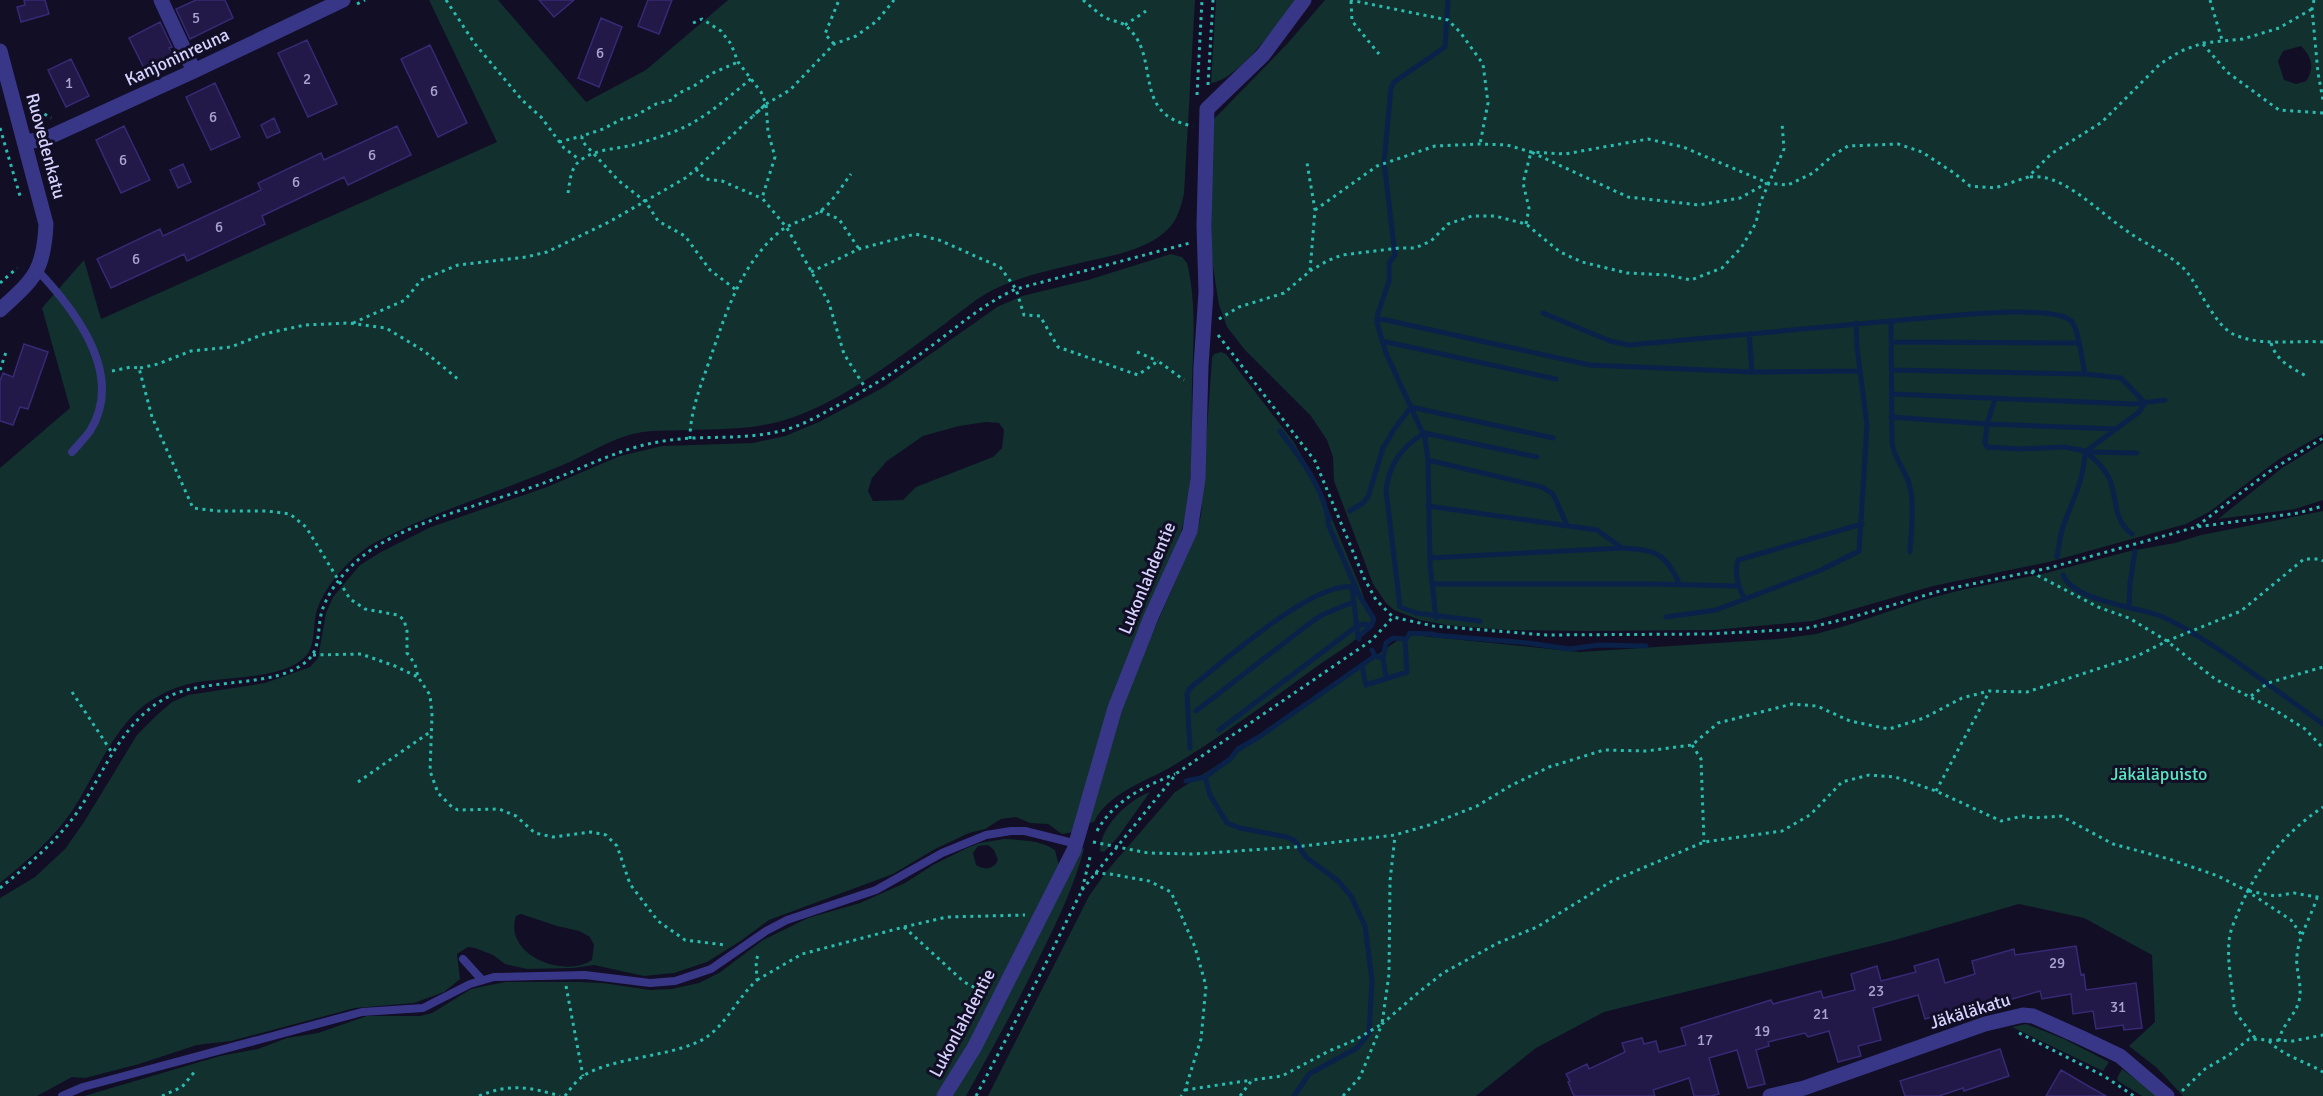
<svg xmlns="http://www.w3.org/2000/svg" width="2323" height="1096" viewBox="0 0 2323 1096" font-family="Signika,sans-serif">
  <rect width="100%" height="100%" fill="#110e26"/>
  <path fill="#11302e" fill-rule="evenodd" d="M429,0H498L586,102L646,70L728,0H1195L1184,194C1181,206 1178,218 1170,227C1147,252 1107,256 1076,264C1046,271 1014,278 987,293C972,302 959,313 946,323C902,355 843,401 791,418C760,429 724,429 691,430C669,431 646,429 626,436C601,444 578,460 553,469C495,493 434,512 378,541C353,554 326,583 317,610C312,626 317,646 304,658C279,681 217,676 185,685C170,689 158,696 146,704C113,728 94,778 72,811C53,839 26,862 0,883V468L70,408L42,308L84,260L101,319L497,142Z
    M1216,0H1295C1280,22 1237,81 1211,83Z
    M1325,0H2323V434L2279,459L2209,512L2186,524L2049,562L1933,586L1813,621L1713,630L1588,631L1506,630L1446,625L1420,620L1394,610L1386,603L1373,584L1334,481L1333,457L1327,440L1311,416L1245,350L1227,327L1219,305L1212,261L1211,179L1214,119L1287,44ZM2301,46C2312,57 2315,68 2306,81L2296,84L2284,80L2278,61L2283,51Z
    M1171,254L1182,257L1187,263C1197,303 1193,346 1192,386C1191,434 1195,486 1181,532L1116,693L1074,832L1062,834L1048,824L1030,823L1016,817L1001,819L985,829L969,833L935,849L893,874L769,920L739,942L707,962L674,973L644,976L594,965L573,968L527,969L505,964L493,955L475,948L468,947L457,954L460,979L444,992L414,1003L355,1008L231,1041L197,1045L139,1064L85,1078L72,1077L37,1096H0V898L35,877L65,849L84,822L137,735L158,714L172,702L188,695L265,683L310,667L318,658L326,613L333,597L360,565L381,552L431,527L547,487L620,456L662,446L753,443L785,436L819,422L884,387L997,307L1022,296L1088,280ZM986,422L999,423L1004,430L1002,448L993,457L916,487L903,500L873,501L868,491L872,478L887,461L923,436L959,426ZM521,914L557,926L579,931L590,937L594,945L592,960C564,979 503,955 516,916Z
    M1221,352L1226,354L1293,441L1316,480L1361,589L1372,622C1360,640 1336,653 1319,665C1271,700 1222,736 1171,767C1145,782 1108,793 1094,822L1089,823L1128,689L1197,532L1201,515L1212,358L1214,354Z
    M2323,443V500L2295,509L2218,519L2282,468Z
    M2323,511V1096H2183L2157,1068L2129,1046L2155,1022L2152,955L2084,918L2019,904L1895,940L1604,1012L1536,1048L1476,1096H988L1089,896L1106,872L1175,792L1254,742L1398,640L1414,635L1580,652L1778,639L1816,634L1848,625L1923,600L1961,590L2042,574L2130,551L2175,543L2201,535Z
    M1150,792L1118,837L1104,852L1100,851C1100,827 1128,800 1150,792Z
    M1004,839C1021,840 1041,840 1055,850L1059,866L965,1054L939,1096H84L220,1056L258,1049L287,1038L318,1033L367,1016H420L432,1013L471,989L485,986L506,982H580L603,983L650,990L671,989L699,983L719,973L763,940L808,918L860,903L905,883L933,865L967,848L980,843ZM988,845L994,850L998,860C993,870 985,870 976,865L973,853L978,846Z
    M1080,847L1084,849C1074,886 1058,920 1041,954C1018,1003 992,1049 966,1096H951Z
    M2026,1024L2064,1039L2109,1062L2103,1071L2012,1027Z
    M2122,1069L2158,1096H2142L2118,1081L2117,1078Z"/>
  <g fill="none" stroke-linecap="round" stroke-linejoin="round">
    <path stroke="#0a2249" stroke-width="5" d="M1543,313L1610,341L1629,345L1891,321L1892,443C1894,457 1902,466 1907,478C1916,499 1911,529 1910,552
      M1377,318L1590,365L1752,372L1860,371
      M1891,321C1922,319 2052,302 2071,321C2079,328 2082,362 2085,374L2121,378L2145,403L2139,412L2085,452
      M1749,334L1752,372
      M1382,341L1556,379
      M1891,342L2078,343
      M1891,370L2085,374
      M1891,394L2133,404L2165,400
      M1995,399L1987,424L1985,443L1987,447L2020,449L2064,447L2091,452L2137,453
      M1891,417L1987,424L2117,429
      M1280,431C1299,456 1323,487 1328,519
      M2087,453C2096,460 2107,471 2111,483C2117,502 2114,521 2132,534
      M1428,460L1542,487L1553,494L1567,525
      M1428,506L1597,530L1622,548
      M1350,511L1363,503L1368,497L1383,448L1395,428L1411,407L1553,438
      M1330,518L1328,521V524L1359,595L1374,619L1371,626L1359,636V639
      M2057,557C2059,546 2060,534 2064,524C2073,500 2084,479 2085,452
      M1430,558L1622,548C1657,550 1665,553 1680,585
      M2063,575C2073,600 2134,607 2158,615C2179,623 2199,637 2218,649C2254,673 2288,699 2323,724
      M1433,584H1650L1738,586
      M1352,586L1358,638
      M1745,599C1738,588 1734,572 1738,560L1862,524
      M2129,607L2130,583L2135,551
      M1666,617L1716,610L1821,570L1859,551L1867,425L1857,347L1856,323
      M1436,618L1430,565L1428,460L1425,438L1386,353L1377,323L1378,313L1389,281V263L1395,255L1384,162L1391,88L1394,82L1445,47L1448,0
      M1480,621L1416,613L1400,607L1386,490C1389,464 1402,447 1424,433L1537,457
      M1434,635L1528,643L1570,649L1599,645L1646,646
      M1372,650L1375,656L1383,658L1386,678
      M1383,658L1386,643L1393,638L1406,639
      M1362,666L1366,685L1407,672L1405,641L1410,633L1434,634
      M1196,711L1314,620L1324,614L1353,602
      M1219,730L1357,626L1364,624L1371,626
      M1190,748L1187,694L1190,688C1222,663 1313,581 1352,587
      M1186,781L1205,777
      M1294,1096L1309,1074L1357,1048L1369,1033L1372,980L1365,926L1351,896L1338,881L1306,857L1295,841L1287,837L1240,828L1227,823L1210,795L1205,777L1230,759L1238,749L1259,737L1375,656"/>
  </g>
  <path fill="#221948" stroke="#372a74" stroke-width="1.5" d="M24,0H45L49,14L21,22L17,7L25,5Z
    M196,0H225L233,18L190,39L176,9Z
    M539,0H574L554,17Z
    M648,0H672L659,34L638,26Z
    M601,18L622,27L599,87L578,78Z
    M160,22L172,47L169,48L172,54L144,68L129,38Z
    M307,40L337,104L308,117L278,53Z
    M430,45L467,123L438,137L401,59Z
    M71,59L89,96L66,107L48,70Z
    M215,83L240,137L211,150L186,97Z
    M274,118L280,132L267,138L261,125Z
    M124,126L150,180L121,193L96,140Z
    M397,126L411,155L348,185L344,177L262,216L265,224L187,261L184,254L111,288L97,259L160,229L163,236L261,190L258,183L321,153L324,160Z
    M183,164L191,182L178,188L170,170Z
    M24,344L48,352L28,409L20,407L13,425L0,421V381L3,373L13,377Z
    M2076,946L2081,975L2084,974L2086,990L2136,983L2142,1028L2124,1030L2123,1025L2096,1029L2093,1011L2073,1014L2071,994L2042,999L2040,991L1984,1007L1983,1002L1925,1019L1918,995L1873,1008L1881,1040L1858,1046L1861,1056L1838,1062L1829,1031L1808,1037L1805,1033L1768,1042L1769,1046L1756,1050L1765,1084L1748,1088L1737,1050L1709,1058L1719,1094L1711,1096H1694L1689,1078L1653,1090L1655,1096H1574L1568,1082L1570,1081L1566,1074L1587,1064L1589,1069L1625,1052L1622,1043L1642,1038L1644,1044L1656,1041L1659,1052L1686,1045L1681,1028L1771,1000L1773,1004L1821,991L1823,998L1855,990L1851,974L1877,966L1881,981L1916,972L1914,966L1938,959L1945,983L1975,974L1972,961L2014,949L2015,955Z
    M2000,1049L2009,1076L1964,1091L1963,1088L1939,1096H1905L1900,1081Z
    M2061,1070L2090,1087L2106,1096H2046Z"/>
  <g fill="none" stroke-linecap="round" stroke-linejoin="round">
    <path stroke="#2abcb0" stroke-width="3" stroke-dasharray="3 4.5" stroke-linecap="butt" d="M446,0L475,44L522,100L541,117L564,148L580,160
      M1083,0C1090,6 1097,12 1104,17C1111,21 1120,21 1126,26C1163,57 1129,114 1193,126
      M1350,0L1448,20L1460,32L1483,64L1488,103L1480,144
      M2210,0L2222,40
      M2314,0L2312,9L2318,73L2323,100
      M1351,1L1352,21L1379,54
      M357,4L365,0
      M693,23L702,19L721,31L731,44L738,62L761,92L766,104L768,132L775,157L762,198L787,228L829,303L844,354L866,389
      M1125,25L1146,11
      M834,44L825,34L839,0
      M2203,44L2227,72L2279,110L2323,113
      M1208,85L1213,0
      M1197,95L1202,0
      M766,104L790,90L834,44L856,36L877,21L894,0
      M38,110L51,118
      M0,128L20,196
      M559,142L582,136
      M696,169L705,179L722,181L761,198
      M2030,177C2041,176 2049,178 2060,183C2084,195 2105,216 2127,231C2146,245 2171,254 2187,272C2199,288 2215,325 2233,334C2261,347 2293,340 2323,342
      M568,193C570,182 570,167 581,160C596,149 616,149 633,145C647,141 660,137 673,132C703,121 727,98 752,78
      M1315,210L1377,166L1435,146L1480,144L1507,145L1531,152L1565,154L1648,139L1683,147L1768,183L1788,185L1813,173L1832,156L1848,146L1898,144L1922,152L1954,173L1970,186L1995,188L2028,177L2051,154L2102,122L2160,64L2181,51L2203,43L2243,39L2279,28L2312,9
      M820,211L839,219L859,249
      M1526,224L1529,208L1523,183L1531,152L1628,197L1699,205L1740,198L1767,183
      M1310,271L1327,261L1342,255L1399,248H1415L1431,241L1448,224L1472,216H1495L1526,224L1560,252L1582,262L1627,273L1667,275L1691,280L1722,268L1741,248L1756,223L1760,203L1784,149L1782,123
      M811,272L859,249L915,234L939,240L1000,267L1016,289L1024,315L1040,316L1058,347L1138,375L1158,361L1184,380
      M0,283L17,268
      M735,289L710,270L685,236L658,221L646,202L619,181L582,141V136L603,129L622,119L633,117L656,104L672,100L677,94L694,86L713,73L738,62
      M1219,319L1239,307L1284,293L1310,271L1315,210L1307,163
      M353,323L405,300L421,280L458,265L526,257L547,252L609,222L687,177L766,104L753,116
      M1218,335L1315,461L1364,578L1376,600L1393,617L1433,626L1546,635L1707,634L1803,629L1853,617L1943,590L2049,568L2196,527L2298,513L2323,506
      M2271,343C2277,362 2291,367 2306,376
      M1137,352L1158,361
      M140,368L158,364L191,351L231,347L264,334L305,325L349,323L386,328L424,351L459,380
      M0,370L7,349
      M112,371L131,367L139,368L152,417L193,508L217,511H267L290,514L306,527L350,599L365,609L398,615L404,620L407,631V653L415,664L418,677L430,695L432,715L430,771L438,793L452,807L458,810L499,809L516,816L535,833L553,837L591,832L606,835L617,846L630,884L658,921L685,940L725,945
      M690,439C690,411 701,385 710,359C726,313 740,266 778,233C789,223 806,220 819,212C832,203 842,186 851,174
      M2197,526L2270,471L2323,438
      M2031,572L2098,607L2129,618L2167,641L2215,679L2275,710L2305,729L2323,748
      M313,655L361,654L395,666L418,677
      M72,692L113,754
      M2251,696L2268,683L2323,667
      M1692,745L1701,759L1704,842
      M358,782L430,732
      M1936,791L1989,692
      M1097,831C1114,800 1144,787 1175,774
      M1093,842L1148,853L1192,854L1295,847L1395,835L1429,825L1477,806L1510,786L1549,767L1604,750L1646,751L1692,745L1718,723L1792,704L1817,706L1850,721L1889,729L1924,718L1962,698L1989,691L2027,692L2137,656L2167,641L2241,611L2304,559H2319L2323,561
      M1095,873L1110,874L1149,881L1171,892L1195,947L1206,986L1201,1039L1185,1090L1181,1096
      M0,888C27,866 55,843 76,814C104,774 121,722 166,698C205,676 278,690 309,659C321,647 317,627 322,611C330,585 354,560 377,546C425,517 488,503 541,484C580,470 617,449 658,442C704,433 748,443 794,427C811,421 827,411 844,402C877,383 908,364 938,341C963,322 987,302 1016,289L1190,243
      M1082,890L1177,773L1372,640L1393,617
      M2249,891L2275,896L2294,893L2323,898
      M904,927L964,982L985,993
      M757,980L802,954L904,927L947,917L1025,915
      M566,986L583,1076
      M2019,1033L2104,1076L2134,1096
      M2255,1038L2236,1013L2234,1006C2232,986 2227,962 2229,941C2230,930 2235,920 2239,910C2257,867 2284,833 2323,807
      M2269,1041C2283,1056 2305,1061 2323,1072
      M2279,1041C2281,1026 2295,1016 2299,1001C2303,985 2295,970 2297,955C2299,936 2311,916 2317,898
      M1185,1090L1252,1080
      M2182,1091L2205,1069L2229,1055L2249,1039L2293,1041L2323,1035
      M162,1096L182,1087L196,1070
      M479,1096C511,1083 529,1087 560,1096
      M565,1096C570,1089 576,1081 583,1076C611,1058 665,1057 698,1042C724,1030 736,999 757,980L756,961L759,952
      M976,1096L1042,971L1082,890L1090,857
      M1240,1096L1252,1080L1282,1076L1329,1051L1355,1040L1382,1024L1389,974L1390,881L1395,836
      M1343,1096L1360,1077L1382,1024L1419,992L1443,973L1498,943L1537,927L1612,881L1704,842L1782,831L1810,815L1842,782L1869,775L1895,777L1936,791L2001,821L2023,816L2034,818L2061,816L2113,844L2169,859L2218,876L2247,891L2291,920L2303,937"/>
    <path stroke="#383787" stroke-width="8" d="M38,271C76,311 125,375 90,431C85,438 78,445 72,452
      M463,959L482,980
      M62,1096L83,1087L362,1012L423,1008L470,984L494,977L585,975L650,983L675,981L711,969L766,931L787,920L876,890L942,853L986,835L1011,831H1025L1077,844"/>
    <path stroke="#383787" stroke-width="15" d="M161,0L194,71
      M0,51L46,224C44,271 34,279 0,310
      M25,142L45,139L194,71L343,0
      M944,1096L974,1048L1074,850L1115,708L1151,617L1190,531L1198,479L1201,366L1206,292L1204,225L1207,109L1263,55L1304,0
      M1770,1096L1804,1088L1985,1024L2023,1015L2033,1016L2080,1037L2120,1056L2167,1096"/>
  </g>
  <g text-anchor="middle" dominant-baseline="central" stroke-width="6" stroke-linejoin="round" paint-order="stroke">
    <g font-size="15" fill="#aaa4d1">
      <text x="196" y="18">5</text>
      <text x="600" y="53">6</text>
      <text x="307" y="79">2</text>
      <text x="69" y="83">1</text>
      <text x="434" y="91">6</text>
      <text x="213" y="117">6</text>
      <text x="372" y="155">6</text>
      <text x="123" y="160">6</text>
      <text x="296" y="182">6</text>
      <text x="219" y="227">6</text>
      <text x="136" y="259">6</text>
      <text x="2057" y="963">29</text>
      <text x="1876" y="991">23</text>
      <text x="2118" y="1007">31</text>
      <text x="1821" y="1014">21</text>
      <text x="1762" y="1031">19</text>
      <text x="1705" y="1040">17</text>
    </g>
    <g font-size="18" fill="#d7d3ff" stroke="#110e26">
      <text transform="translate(177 57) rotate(-25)">Kanjoninreuna</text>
      <text transform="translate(46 146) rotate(75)">Ruovedenkatu</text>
      <text transform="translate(1147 578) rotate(-67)">Lukonlahdentie</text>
      <text transform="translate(1970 1011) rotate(-17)">Jäkäläkatu</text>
      <text transform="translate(962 1023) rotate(-62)">Lukonlahdentie</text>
    </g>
    <g font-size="18" fill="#59e5bf" stroke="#110e26">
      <text x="2159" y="774">Jäkäläpuisto</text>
    </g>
  </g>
</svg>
